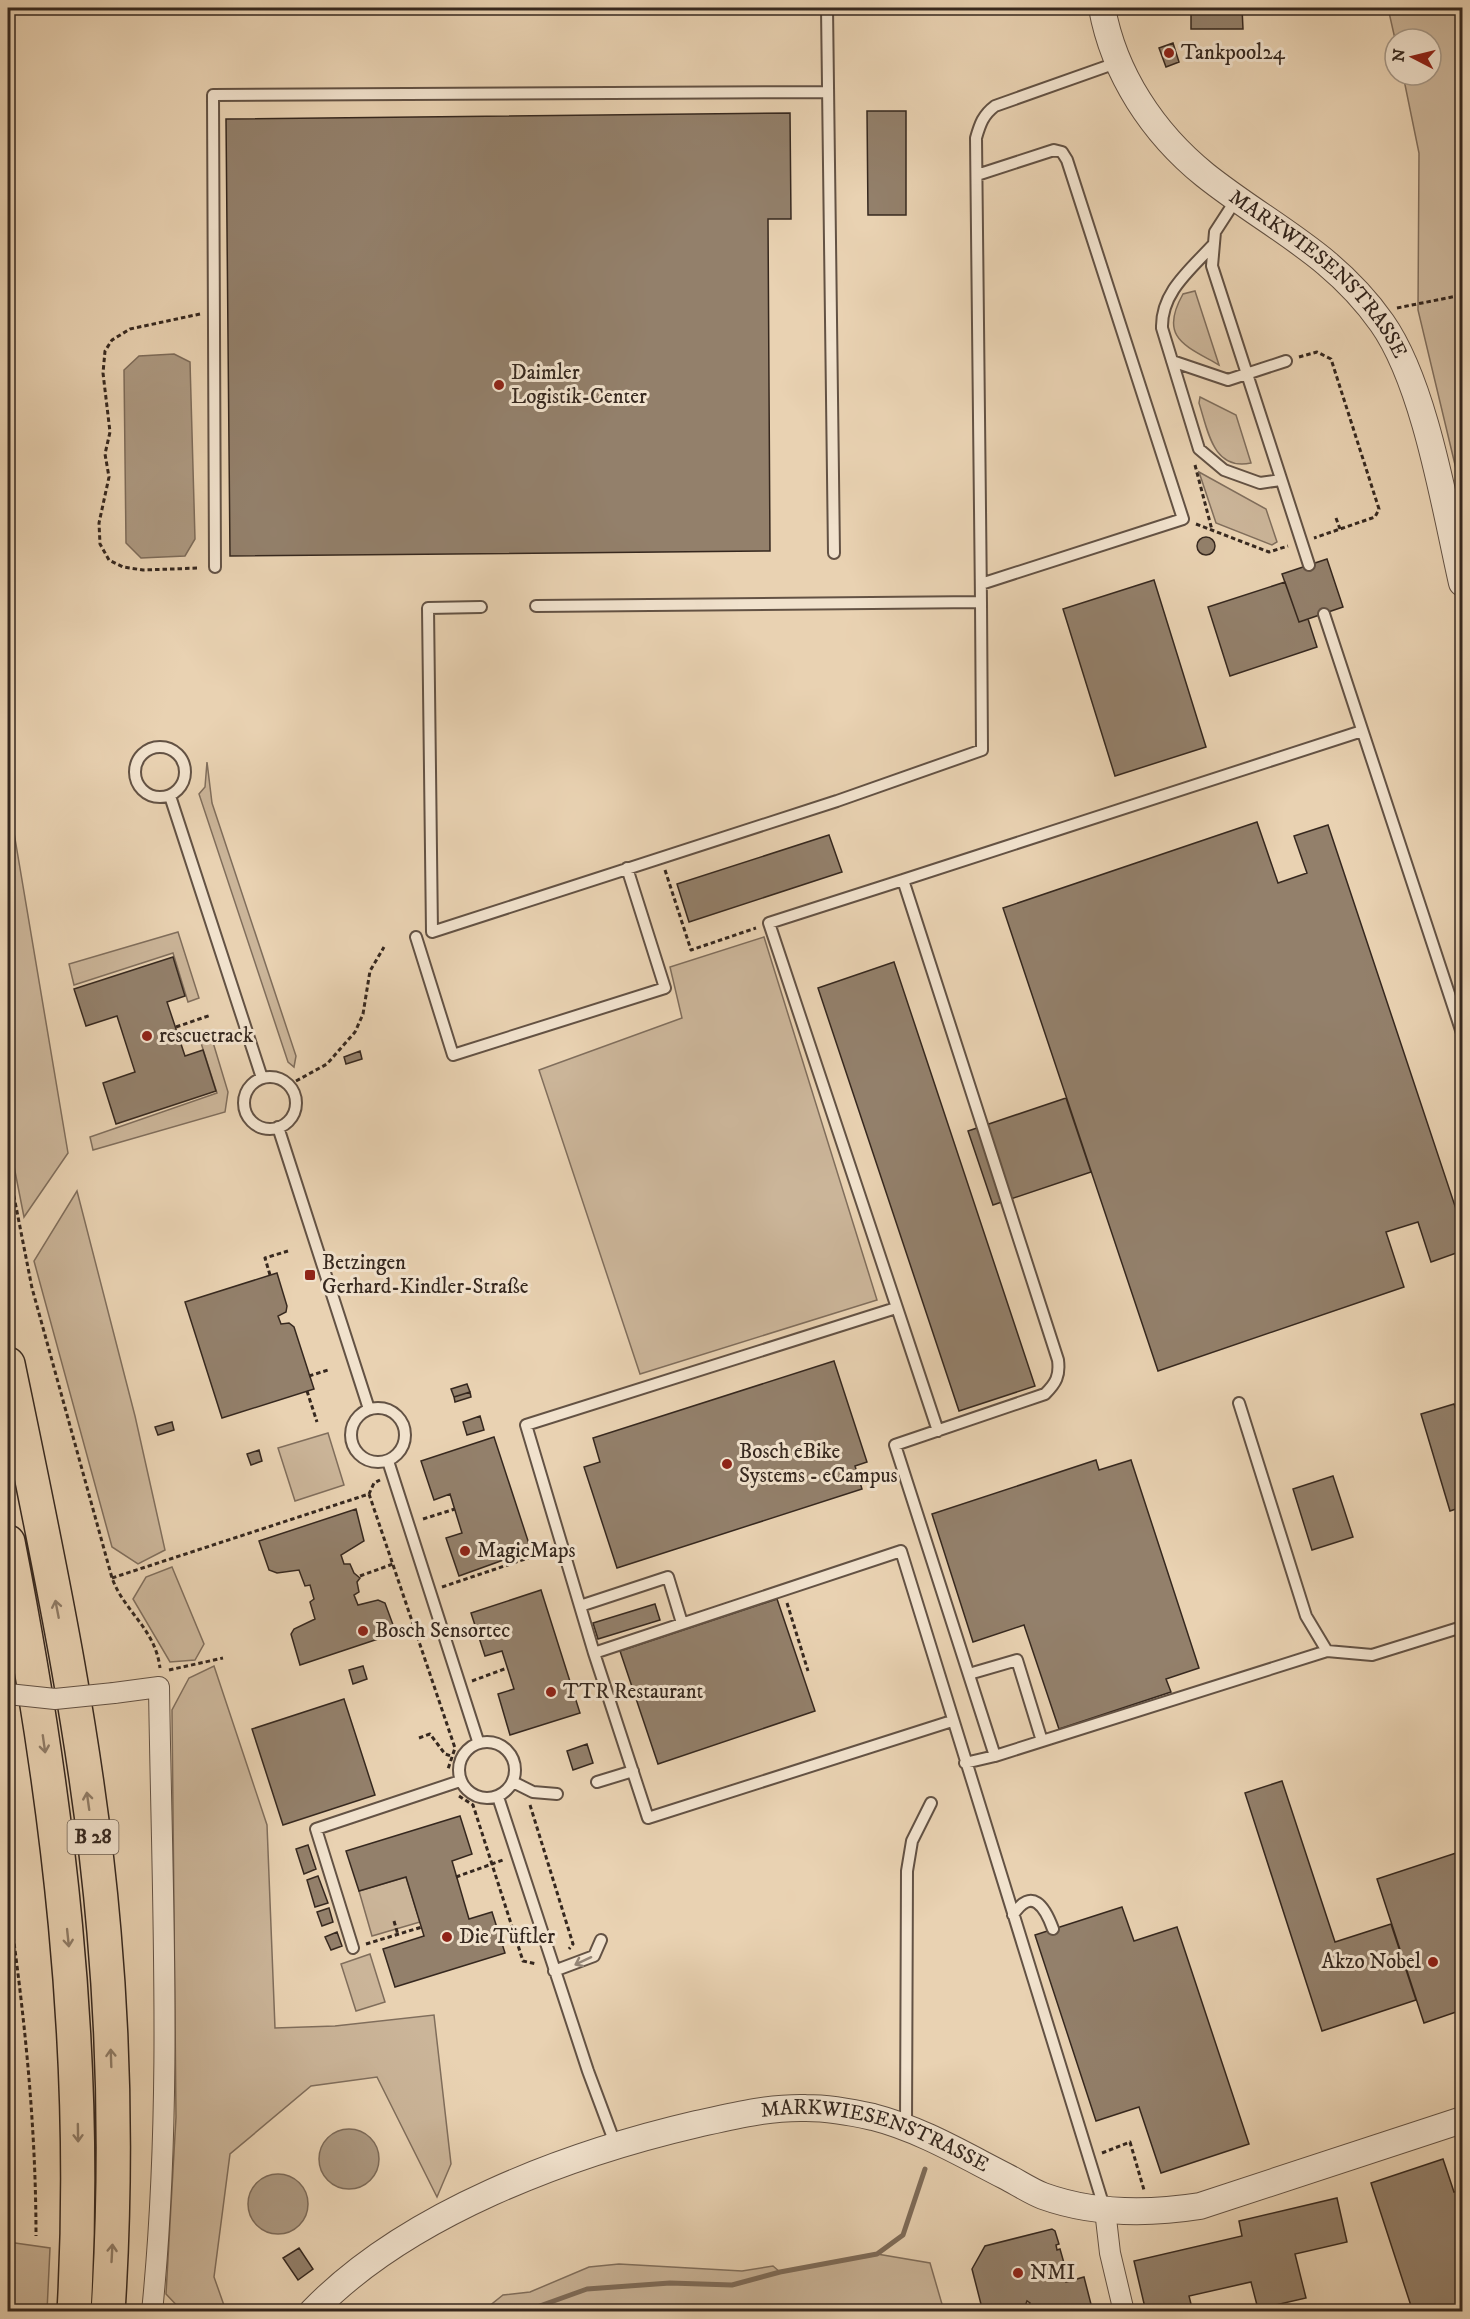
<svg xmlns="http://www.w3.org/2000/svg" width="1470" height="2319" viewBox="0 0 1470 2319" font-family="'IM FELL DW Pica',serif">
  <rect width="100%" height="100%" fill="#e9d2b2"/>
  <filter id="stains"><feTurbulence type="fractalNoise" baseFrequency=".00333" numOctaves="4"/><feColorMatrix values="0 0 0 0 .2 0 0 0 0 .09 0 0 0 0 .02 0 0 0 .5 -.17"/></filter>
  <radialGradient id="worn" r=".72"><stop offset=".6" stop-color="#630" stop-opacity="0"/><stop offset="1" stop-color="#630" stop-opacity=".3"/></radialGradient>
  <path fill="#cbb599" stroke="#806e5c" stroke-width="1.5" d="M1388,8H1462V494L1418,310L1419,153L1403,75H1431V39H1395Z
    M1195,291L1219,365C1186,346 1158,338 1183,294Z
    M1200,397L1236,415L1251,463C1213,471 1208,431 1199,403Z
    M1199,472L1266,509L1277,542L1272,545L1216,523Z
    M207,762L212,803L296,1056L294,1067L288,1062L199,794L205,787Z
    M8,797L68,1153L24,1217L8,1136Z
    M178,932L199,998L188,1002L173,953L74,985L69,964Z
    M764,937L877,1300L640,1374L539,1070L682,1018L670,967Z
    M212,1039L228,1092L225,1112L93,1150L90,1137L217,1093L201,1043Z
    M77,1191L135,1416L165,1550L138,1564L112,1547L34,1261Z
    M328,1433L344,1485L295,1501L278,1448Z
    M172,1567L204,1644L195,1660L170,1662L133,1599L146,1577Z
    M214,1666L267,1825L275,2028L335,2026L434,2015L451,2164L437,2197L377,2077L311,2086L230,2154L214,2277L226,2311L183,2312L166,2294L176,2117L172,1710L189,1678Z
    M406,1877L420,1922L372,1936L359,1891Z
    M370,1954L385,2002L356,2011L341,1964Z
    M8,2242L50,2248L47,2311H8Z
    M877,2254L930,2263L944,2311H483L503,2295L530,2292L589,2267L619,2264L742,2271L773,2266L780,2272Z"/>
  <path fill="#ac9880" stroke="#7d6b59" stroke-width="1.5" d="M174,354L190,362L195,539L185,556L141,558L126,543L124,370L139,356Z
    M319 2159a30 30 0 1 1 60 0a30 30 0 1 1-60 0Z
    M248 2204a30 30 0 1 1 60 0a30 30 0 1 1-60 0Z"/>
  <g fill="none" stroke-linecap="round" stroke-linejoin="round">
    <path stroke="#7d6b59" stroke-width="5" d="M8,2301L11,2303
      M523,2312L587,2289L670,2283L732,2285L780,2272L877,2254L903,2235L925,2169"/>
  </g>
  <path fill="#93806b" stroke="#36281f" stroke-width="1.5" d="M1191,8H1242L1243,29H1191Z
    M1173,43L1179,62L1166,67L1159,48Z
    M867,111H906V215H868Z
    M790,113L791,219H768L770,551L230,556L226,119Z
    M1197 546a9 9 0 1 1 18 0a9 9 0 1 1-18 0Z
    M1327,559L1343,607L1299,622L1282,574Z
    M1154,580L1206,747L1115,776L1063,609Z
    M1285,582L1299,622L1308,619L1317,647L1230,676L1208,607Z
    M1257,822L1278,883L1307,873L1294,836L1328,825L1462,1227V1251L1431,1262L1418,1222L1386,1232L1404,1287L1158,1371L1003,908Z
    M829,835L842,872L689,922L677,884Z
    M173,957L185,996L167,1002L185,1056L203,1050L216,1091L116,1124L103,1083L135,1072L117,1016L86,1026L74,989Z
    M894,962L1035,1386L959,1411L818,988Z
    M360,1051L362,1059L346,1064L344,1057Z
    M1066,1098L1091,1172L993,1205L968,1131Z
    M277,1273L287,1306L286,1312L278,1316L281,1324L289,1323L294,1327L314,1389L222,1418L185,1302Z
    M834,1361L867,1462L855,1466L862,1489L617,1568L584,1467L600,1462L593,1438Z
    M467,1384L470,1392L454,1397L451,1389Z
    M470,1392L471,1397L455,1402L454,1397Z
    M1454,1404L1458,1415L1462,1413V1507L1450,1511L1421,1414Z
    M480,1416L484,1430L467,1435L463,1422Z
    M172,1422L174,1430L158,1435L155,1427Z
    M494,1437L531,1550L459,1576L446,1538L462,1533L450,1494L434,1500L421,1461Z
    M259,1450L262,1461L251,1465L247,1454Z
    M1096,1460L1099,1470L1131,1460L1199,1668L1166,1679L1171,1692L1059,1729L1024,1625L973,1642L932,1514Z
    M1333,1476L1353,1537L1312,1550L1293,1489Z
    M356,1509L364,1541L341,1555L344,1564H350L354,1573L360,1578L357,1582L359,1592L354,1595L358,1605L378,1600L385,1603L396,1633L300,1665L291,1634L294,1629L315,1619L310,1602L314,1599L310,1585L305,1586L299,1570L277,1573L269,1570L259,1541Z
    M541,1590L580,1713L510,1735L498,1694L514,1689L502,1651L485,1656L471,1613Z
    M777,1599L815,1711L658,1764L620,1651Z
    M655,1604L660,1620L598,1639L593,1623Z
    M363,1666L367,1679L353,1684L349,1670Z
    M344,1699L375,1795L283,1825L252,1729Z
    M587,1744L593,1763L573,1770L567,1751Z
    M1282,1781L1335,1942L1391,1924L1416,2000L1322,2031L1245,1793Z
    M460,1816L472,1854L452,1861L469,1919L492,1912L505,1953L395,1987L383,1949L424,1936L406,1877L359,1891L346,1851Z
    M308,1845L316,1869L304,1874L296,1849Z
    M1462,1851V2010L1424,2023L1377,1879Z
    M318,1876L328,1903L315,1907L307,1880Z
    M1122,1907L1134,1941L1177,1927L1249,2144L1161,2173L1139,2107L1096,2121L1035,1935Z
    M329,1908L333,1922L322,1926L317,1912Z
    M337,1932L342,1946L331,1950L325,1937Z
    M1443,2159L1454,2192L1462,2190V2312H1413L1371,2183Z
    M1337,2198L1347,2242L1295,2254L1306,2298L1258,2309L1251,2282L1189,2296L1193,2312H1146L1134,2261L1242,2236L1239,2221Z
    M1052,2229L1055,2231L1059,2244L1056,2245L1057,2250L1060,2249L1064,2263L1062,2266L1066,2282L1084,2277L1093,2312H1026L1030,2303L1027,2301L1023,2312H983L972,2269L985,2246Z
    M299,2248L313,2269L298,2280L283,2258Z"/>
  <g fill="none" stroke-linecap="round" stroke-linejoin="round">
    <defs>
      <path id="service" d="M827,8L834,553
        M977,175L1054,150L1062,152L1067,160L1183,519L981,584
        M1237,198L1215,232L1212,266L1309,565
        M1212,246C1189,271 1161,293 1162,328L1199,449L1224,470L1260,483L1281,480
        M1172,361L1228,380L1286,361
        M215,567L213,95L828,92
        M536,606L981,602L976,138C980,124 983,115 995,106L1119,62
        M481,607L428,608L432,932L837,801L982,750L981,602
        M1324,614L1462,1033
        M135 772a25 25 0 1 1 50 0a25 25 0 1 1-50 0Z
        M170,796L262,1078
        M903,880L769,923L938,1431
        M416,937L453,1055L665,988L627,868
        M244 1103a26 26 0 1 1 52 0a26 26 0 1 1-52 0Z
        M278,1127L369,1409
        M896,1308L526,1425L594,1653L648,1818L952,1721
        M1239,1403L1306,1616L1327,1651L1372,1655L1462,1627
        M351 1435a27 27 0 1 1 54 0a27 27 0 1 1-54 0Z
        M388,1461L478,1741
        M580,1606L668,1577L682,1623
        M1327,1651L995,1756L895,1445L1045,1394C1056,1383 1060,1376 1058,1360L903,880L1362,731
        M594,1653L901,1551L1105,2210
        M969,1674L1017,1660L1042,1741
        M459 1770a28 28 0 1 1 56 0a28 28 0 1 1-56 0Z
        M965,1763L995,1756
        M513,1782L533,1792L557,1794
        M597,1782L633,1771
        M498,1797L588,2071L616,2146
        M1013,1915C1032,1886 1045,1907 1053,1929
        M353,1948L316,1829L460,1781
        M554,1971L594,1956L601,1940
        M906,2127L907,1871L912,1841L931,1803"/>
      <path id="minor" d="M114,1693L159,1687C162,1895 173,2104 152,2312
        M1105,2210L1110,2253L1124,2312"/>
      <g id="tertiary">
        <path id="s1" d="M1102,8C1114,74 1153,133 1205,175C1269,226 1333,253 1382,323C1425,384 1445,508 1462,583"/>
        <path id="s2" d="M312,2312C406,2214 568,2154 697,2124C733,2116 769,2107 806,2108C828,2108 851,2112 873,2117C920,2129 962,2154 1005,2176C1017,2182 1030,2191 1043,2196C1093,2214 1149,2214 1200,2206L1462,2120"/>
      </g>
      <path id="trunk" d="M8,1364C47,1552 88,1741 104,1932C115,2058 116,2186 108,2312
        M8,1542C58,1797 89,2051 74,2312"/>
    </defs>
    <use href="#service" stroke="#635244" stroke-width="14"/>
    <use href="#minor" stroke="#635244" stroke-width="22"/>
    <use href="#tertiary" stroke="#635244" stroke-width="28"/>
    <use href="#trunk" stroke="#36281f" stroke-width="36"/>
    <path stroke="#36281f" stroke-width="3" stroke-dasharray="4.5 3" stroke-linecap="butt" d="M1397,308L1462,295
      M200,314L130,329L112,340L105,351L103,373L110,432L105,454L109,477L99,523L100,544L109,560L123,567L143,570L200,568
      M1299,357L1317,352L1331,359L1379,509L1375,517L1314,538
      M1195,465L1212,530
      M1336,518L1340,529
      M1196,524L1269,552L1288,546
      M665,870L691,950L756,928
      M176,1027L211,1015
      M296,1081L327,1064L355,1032L363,1014L370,971L384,947
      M8,1166L32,1288L112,1578C125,1613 155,1628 160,1668
      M270,1275L265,1258L288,1251
      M309,1376L328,1370
      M307,1391L317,1422
      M369,1494L455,1748L448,1769
      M423,1519L455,1509
      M360,1576L393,1564
      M112,1578L369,1494L374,1483L380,1480
      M442,1587L543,1553L550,1554
      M787,1603L808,1671
      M169,1670L223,1658
      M472,1681L507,1668
      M419,1738L430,1734L445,1754L451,1756
      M459,1796L473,1805L523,1961L537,1964
      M530,1805L573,1944L569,1949
      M456,1877L503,1860
      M8,1899C24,2011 36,2123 36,2236
      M394,1921L398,1935
      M366,1944L422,1927
      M1102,2153L1130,2142L1144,2190"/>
    <use href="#service" stroke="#f1e2cd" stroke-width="10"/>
    <use href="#minor" stroke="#f1e2cd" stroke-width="20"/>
    <use href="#tertiary" stroke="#f1e2cd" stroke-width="26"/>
    <use href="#trunk" stroke="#e9d2b2" stroke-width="33"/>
    <defs>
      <path id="minor-bridge" d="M8,1694L55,1699L114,1693"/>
    </defs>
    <use href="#minor-bridge" stroke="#635244" stroke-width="22" stroke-linecap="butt"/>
    <use href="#minor-bridge" stroke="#f1e2cd" stroke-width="20"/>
  </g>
  <defs><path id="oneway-shaft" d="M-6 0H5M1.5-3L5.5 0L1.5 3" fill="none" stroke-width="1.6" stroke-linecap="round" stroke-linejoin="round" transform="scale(1.5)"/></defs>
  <g stroke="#907d68">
    <use href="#oneway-shaft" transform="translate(57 1609) rotate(-101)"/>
    <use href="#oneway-shaft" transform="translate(44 1744) rotate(82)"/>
    <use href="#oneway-shaft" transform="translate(88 1801) rotate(-98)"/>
    <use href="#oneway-shaft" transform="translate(68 1938) rotate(84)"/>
    <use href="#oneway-shaft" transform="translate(111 2058) rotate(-92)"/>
    <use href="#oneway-shaft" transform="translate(78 2133) rotate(89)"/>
    <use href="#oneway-shaft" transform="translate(112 2253) rotate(-87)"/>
  </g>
  <use stroke="#948576" href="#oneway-shaft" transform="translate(583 1961) rotate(155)"/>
  <g fill="#8f2418" stroke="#f1e2cd" stroke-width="2">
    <circle cx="1169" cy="53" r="6"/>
    <circle cx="499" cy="385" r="6"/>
    <circle cx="147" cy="1036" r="6"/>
    <rect x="304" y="1269" width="12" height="12" rx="3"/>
    <circle cx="727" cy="1464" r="6"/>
    <circle cx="465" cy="1551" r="6"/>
    <circle cx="363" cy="1631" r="6"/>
    <circle cx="551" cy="1692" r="6"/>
    <circle cx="447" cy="1937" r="6"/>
    <circle cx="1433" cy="1962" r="6"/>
    <circle cx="1018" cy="2273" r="6"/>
  </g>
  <g text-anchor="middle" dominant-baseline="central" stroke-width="6" stroke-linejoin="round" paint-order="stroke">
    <rect fill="#f1e2cd" stroke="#6e6053" stroke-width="1.5" x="67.5" y="1820" width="51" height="34" rx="4.5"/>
    <g font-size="20" font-weight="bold" fill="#36281f">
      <text x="93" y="1837">B 28</text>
    </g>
    <g font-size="21" fill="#36281f" stroke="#f1e2cd" text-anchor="start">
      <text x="1181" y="53">Tankpool24</text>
      <text x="511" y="373">Daimler<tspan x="511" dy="24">Logistik-Center</tspan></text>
      <text x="159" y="1036">rescuetrack</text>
      <text x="322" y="1263">Betzingen<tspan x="322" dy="24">Gerhard-Kindler-Straße</tspan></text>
      <text x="739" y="1452">Bosch eBike<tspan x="739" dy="24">Systems - eCampus</tspan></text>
      <text x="477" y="1551">MagicMaps</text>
      <text x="375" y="1631">Bosch Sensortec</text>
      <text x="563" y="1692">TTR Restaurant</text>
      <text x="459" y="1937">Die Tüftler</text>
      <text x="1421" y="1962" text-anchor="end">Akzo Nobel</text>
      <text x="1030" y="2273">NMI</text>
    </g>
    <g font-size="21" fill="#36281f" stroke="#f1e2cd">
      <text stroke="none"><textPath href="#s1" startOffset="352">MARKWIESENSTRASSE</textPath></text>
      <text stroke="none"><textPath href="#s2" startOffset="618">MARKWIESENSTRASSE</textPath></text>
    </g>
  </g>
  <rect width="1470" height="2319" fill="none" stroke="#e9d2b2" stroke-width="30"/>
  <rect x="9" y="9" width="1452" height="2301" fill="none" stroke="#36281f" stroke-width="3"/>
  <rect x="15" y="15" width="1440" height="2289" fill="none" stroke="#36281f" stroke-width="1.5"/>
  <g transform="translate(1413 57) rotate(277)"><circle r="28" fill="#f1e2cd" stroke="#a69887" stroke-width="1.5"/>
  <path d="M0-4.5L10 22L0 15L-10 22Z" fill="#8f2418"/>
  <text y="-9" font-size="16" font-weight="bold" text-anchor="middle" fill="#36281f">N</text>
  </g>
  <rect width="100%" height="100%" filter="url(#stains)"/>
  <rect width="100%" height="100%" fill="url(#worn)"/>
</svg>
